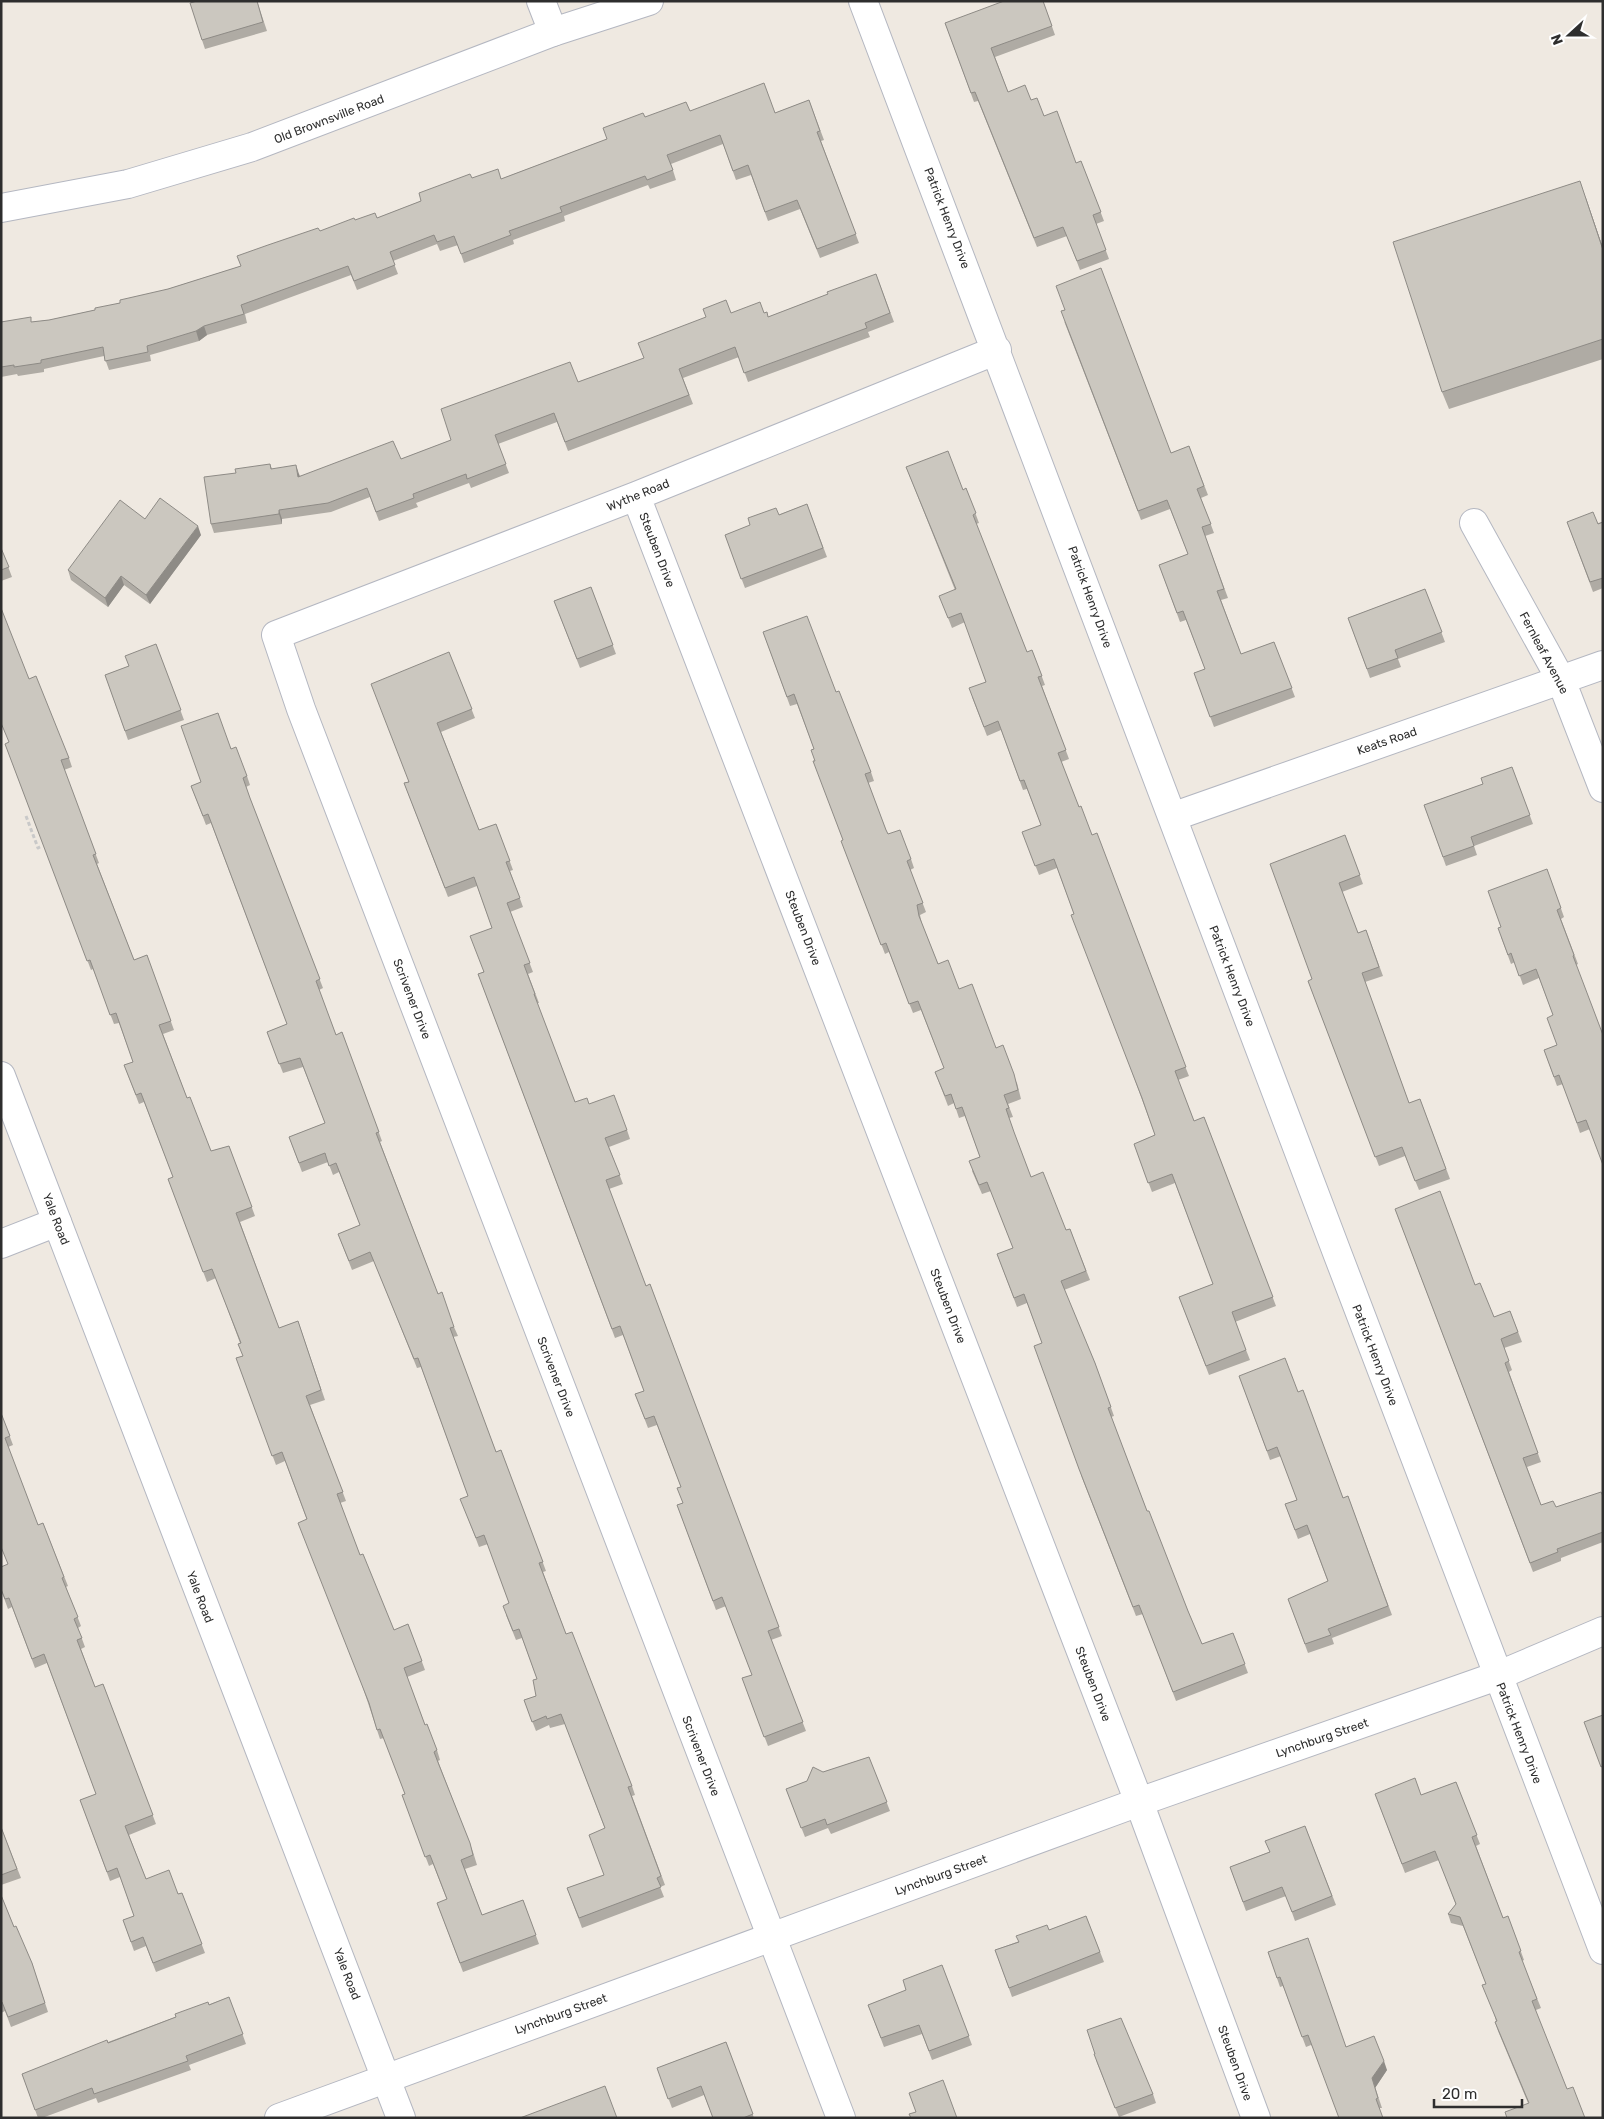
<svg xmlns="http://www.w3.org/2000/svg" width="1604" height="2119" viewBox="0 0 1604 2119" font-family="Rubik,sans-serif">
  <rect width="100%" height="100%" fill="#efe9e1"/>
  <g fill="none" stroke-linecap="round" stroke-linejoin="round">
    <defs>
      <path id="minor" d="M541,1L553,32
        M863,1C1113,649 1352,1302 1603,1950
        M636,496L1139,1802L1256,2118
        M1474,523L1561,680L1603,788
        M1172,817L1603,665
        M1,1244L57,1222
        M841,2118L301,709L276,635L636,496L997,350"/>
      <path id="tertiary" d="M279,2118L1139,1802L1497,1676L1603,1631"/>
      <path id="secondary" d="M1,208L128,184L252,147L553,32L649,1
        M1,1076L401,2118"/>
    </defs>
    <use href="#minor" stroke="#b4b7c1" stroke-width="30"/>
    <use href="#tertiary" stroke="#b4b7c1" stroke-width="30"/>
    <use href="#secondary" stroke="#b4b7c1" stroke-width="30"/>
    <path stroke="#c9c9c9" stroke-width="3" stroke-dasharray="4 2.5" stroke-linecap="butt" d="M26,816L38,848L42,846"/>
    <use href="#minor" stroke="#fff" stroke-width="28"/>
    <use href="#tertiary" stroke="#fff" stroke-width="28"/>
    <use href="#secondary" stroke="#fff" stroke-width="28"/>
  </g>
  <path fill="#afaba4" d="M257,1L267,31L205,49L202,40Z
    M1043,1L1055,35L995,57L1008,92L1031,100L1044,116L1076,163L1081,161L1104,221L1096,224L1109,259L1080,270L1067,236L1037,247L978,101L974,102L945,23Z
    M809,100L824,140L821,141L859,243L820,258L800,209L768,221L751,175L736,180L723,144L671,164L676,180L650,189L648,185L564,216L565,221L513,240L514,244L464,263L458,245L440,251L437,244L393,261L398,274L357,290L351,275L245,314L247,323L207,335L199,341L150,355L151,361L109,370L104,356L44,369V372L18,376L17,374L1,377V322H32L49,320L95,310L168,289L241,266L320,231L355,220L377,218L421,201L472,178L501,179L607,139L645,117L690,111L775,113Z
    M1586,198L1603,248V359L1449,409L1442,392Z
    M876,274L894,322L868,332L870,337L748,382L739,357L683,378L693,404L568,451L557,422L498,444L509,473L471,488L469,483L416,503L418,507L379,521L370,497L331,512L282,519V524L214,533L211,524L236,473L270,464L272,469L299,474L300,476L401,459L451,440L578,382L644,358L731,313H764L768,317L828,294Z
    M1064,321L1171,453L1189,446L1208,495L1201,498L1214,533L1205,536L1228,598L1221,600L1241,654L1274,642L1295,697L1214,727L1194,673L1205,669L1186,620L1180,622L1159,565L1188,554L1170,509L1141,520Z
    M906,467L963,490L966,488L979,523L976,524L1027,652L1032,650L1045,685L1042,686L1069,759L1061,762L1079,807L1092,835L1189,1076L1178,1080L1194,1121L1204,1117L1276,1306L1235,1322L1250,1360L1209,1375L1179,1297L1213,1284L1175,1183L1152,1192L1134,1144L1155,1135L1057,868L1039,875L1026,841L1041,825L1027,789L1023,790L1001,730L987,736L972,697L986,682L965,622L952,628L943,605L955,590Z
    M807,504L827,557L745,588L725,535Z
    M145,519L201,535L150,604L124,585L108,607L71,580L68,570Z
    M1567,522L1598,523L1603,522V588L1593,592Z
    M1,548L12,577L1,581Z
    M591,587L616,654L580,668L554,601Z
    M1425,589L1445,642L1398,659L1401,667L1370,678L1348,618Z
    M763,632L836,692L871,772L874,781L868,783L886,830L888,834L911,859L914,868L910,870L926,912L920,915L922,924L938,964L959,989L996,1048L1017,1083L1021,1099L1008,1104L1013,1117L1009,1118L1015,1137L1031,1177L1066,1230L1070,1229L1090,1280L1064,1290L1095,1363L1114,1416L1111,1417L1147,1511L1188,1611L1202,1644L1233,1633L1248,1673L1176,1701L1143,1614L1136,1616L1082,1478L1042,1343L1027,1303L1017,1307L997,1254L1013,1248L991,1191L982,1194L972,1171L980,1157L965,1116L959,1118L954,1103L948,1106L935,1072L944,1068L921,1010L913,1013L889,952L885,954L845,850L843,840L815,761L814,749L797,704L790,706Z
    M156,644L184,720L128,740L105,675L129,666Z
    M449,652L475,718L441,732L479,830L496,824L513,870L510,871L523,907L510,912L533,972L528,974L539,1003H537L575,1102L589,1104L627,1130L630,1139L609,1147L623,1184L609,1189L646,1286L650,1284L782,1636L771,1640L806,1731L768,1746L742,1678L752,1675L726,1606L716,1610L677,1505L683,1503L681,1487L657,1425L648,1428L635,1394L644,1391L623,1335L615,1338L478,974L483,972L492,928L477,886L448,897L404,783L408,782Z
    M29,679L69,758L72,767L64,770L99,863L97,864L134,960L147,955L174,1030L163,1034L187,1098L211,1151L229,1146L255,1216L240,1222L279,1328L298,1321L325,1400L310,1405L346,1501L340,1503L360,1555L394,1630L408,1624L425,1670L407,1677L425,1725L437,1750L440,1760L438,1761L473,1852L477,1865L465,1869L482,1915L523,1900L539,1944L463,1972L437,1903L447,1900L433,1864L429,1866L402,1795L405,1794L384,1738L380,1739L307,1520L285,1461L276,1465L236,1358L243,1356L240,1343L216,1278L207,1282L168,1179L173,1177L144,1102L139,1104L124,1065L133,1062L119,1023L114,1024L93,969L91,970L5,744L9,742Z
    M231,749L247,776L250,785L246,787L252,804L323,988L319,990L336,1035L342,1032L382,1141L380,1142L438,1294L454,1327L458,1336L453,1337L496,1452L501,1450L546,1571L543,1572L566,1634L632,1786L635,1795L632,1796L665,1885L660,1887L664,1897L582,1928L567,1888L604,1875L605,1829L565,1724L550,1728L549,1725L536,1731L524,1700L536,1696L537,1679L522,1638L516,1640L506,1615L509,1603L488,1544L479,1547L464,1508L468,1496L421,1367L417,1368L374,1261L352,1270L338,1234L360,1225L339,1172L333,1175L328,1162L302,1172L289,1137L325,1123L303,1067L283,1073L267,1032L287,1024L211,823L206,825L191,786L201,782Z
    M1512,767L1533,824L1474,846L1477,855L1446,866L1424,805L1483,784Z
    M1345,835L1363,884L1342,892L1358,933L1366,930L1383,976L1365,982L1409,1103L1420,1099L1450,1179L1419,1190L1405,1156L1379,1166L1308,981L1312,979Z
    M1547,869L1564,917L1561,919L1578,964L1576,965L1590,1129L1580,1133L1563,1084L1557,1086L1544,1050L1557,1045L1553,1015L1539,978L1523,985L1515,962L1511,964L1501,937V927Z
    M1395,1209L1475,1285L1494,1317L1510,1311L1522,1342L1504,1348L1512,1370L1509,1372L1541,1462L1527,1467L1541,1505L1556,1507L1603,1496V1542L1561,1558V1561L1533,1572Z
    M1239,1376L1298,1392L1343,1498L1348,1496L1392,1615L1332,1638L1334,1644L1308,1653L1288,1599L1328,1582L1310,1534L1298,1539L1285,1504L1297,1500L1281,1456L1270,1460Z
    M1,1413L13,1445L8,1447L38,1525L43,1523L68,1586L66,1587L81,1626L78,1628L85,1647L81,1649L95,1687L103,1684L156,1824L129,1835L146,1879L178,1894L182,1893L205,1953L156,1972L146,1946L134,1951L123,1920L134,1916L120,1877L110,1881L80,1800L96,1794L47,1663L35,1668L12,1607L8,1609L1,1590L8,1564Z
    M869,1757L890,1811L831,1834L828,1828L805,1837L786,1789L807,1781L823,1772Z
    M1456,1782L1480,1844L1476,1846L1503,1918L1508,1916L1524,1960L1522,1961L1541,2008L1536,2010L1528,2103L1498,2031L1495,2022L1496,2021L1486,1984L1463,1926L1451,1923L1448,1914L1456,1905L1439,1860L1405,1873L1375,1794L1421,1795Z
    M1305,1826L1336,1905L1295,1921L1286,1896L1246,1911L1230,1867L1269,1852Z
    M1,1827L21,1878L1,1885Z
    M1,1895L14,1927L32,1963L48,2012L11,2027L5,2011L1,2013Z
    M1086,1916L1104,1962L1012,1997L995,1950Z
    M1268,1952L1346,2047L1387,2070L1375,2088L1382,2108H1379L1311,2045L1306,2047L1283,1986L1280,1987Z
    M942,1965L972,2045L932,2060L922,2034L884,2047L868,2005L906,1990Z
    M229,1997L246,2044L189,2065L191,2070L98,2103L96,2098L42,2118H38L22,2074Z
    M726,2042L754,2118H713L704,2095L672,2108L657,2068Z
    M1095,2054L1153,2094L1156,2103L1119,2117L1097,2063Z"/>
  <path fill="#8e8b86" d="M1580,181L1603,248V250Z
    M204,326L207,335L199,341L196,331Z
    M296,465L299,474L301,486L298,477Z
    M279,510L282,519V524L279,514Z
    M198,526L201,535L150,604L146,595Z
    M121,576L124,585L108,607L105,598Z
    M1384,2061L1387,2070L1375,2088L1382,2108L1372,2078Z"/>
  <path fill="#cbc7bf" stroke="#8e8b86" d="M197,1H257L263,22L202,40L190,3Z
    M1004,1H1043L1052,26L991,48L1008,92L1025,85L1031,100L1037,98L1044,116L1057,111L1076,163L1081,161L1101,212L1093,215L1106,250L1077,261L1063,227L1034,238L975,92L971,93L945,23Z
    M764,83L775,113L809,100L820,131L817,132L856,234L817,249L797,200L765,212L748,165L733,171L720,135L667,155L673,170L647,180L645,176L560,207L562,212L509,231L511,235L461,254L454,236L437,242L434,235L390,252L395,265L354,281L348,266L241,305L244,314L204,326L196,331L147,346L148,352L105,361L103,347L41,360V363L14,367V365L1,367V322L31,317V322L49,320L95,310V308L120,303V300L168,289L241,266L237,256L268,245L318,228L320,231L354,218L355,220L375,213L377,218L421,201L419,193L470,174L472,178L498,169L501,179L607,139L603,128L643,113L645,117L686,102L690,111Z
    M1580,181L1603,250V339L1442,392L1393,242Z
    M1101,268L1171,453L1189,446L1204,486L1197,489L1211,524L1202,527L1224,589L1217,591L1241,654L1274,642L1292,688L1210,717L1194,673L1205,669L1183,611L1177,613L1159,565L1188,554L1167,500L1138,511L1061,311L1065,310L1056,286Z
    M876,274L890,313L865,323L867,328L744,373L735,347L679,369L689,395L565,442L554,413L495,435L506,464L467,479L466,474L413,494L414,498L376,512L367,488L328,503L279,510V514L211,524L204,477L236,473L235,469L270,464L271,469L296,465L298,477L393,441L401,459L451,440L441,409L570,362L578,382L644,358L638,343L706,317L703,309L726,300L731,313L760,302L764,313L767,312L768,317L828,294L827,292Z
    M948,451L963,490L966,488L976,513L973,515L1027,652L1032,650L1042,676L1038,677L1066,750L1058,753L1079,807L1081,806L1092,835L1097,833L1186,1067L1175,1071L1194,1121L1204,1117L1273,1297L1232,1312L1246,1350L1206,1366L1179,1297L1213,1284L1172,1174L1148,1183L1134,1144L1155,1135L1142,1098L1071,915L1074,914L1054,859L1035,866L1022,832L1041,825L1024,780L1020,781L998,721L984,727L969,688L986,682L961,613L948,618L939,596L956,589L906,467Z
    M160,498L198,526L146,595L121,576L105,598L68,570L120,500L145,519Z
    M807,504L823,548L741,579L725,535L750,525L748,518L776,508L779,515Z
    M1593,512L1598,524L1603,522V578L1590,582L1567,522Z
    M1,548L9,567L1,570Z
    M591,587L613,645L577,659L554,601Z
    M1425,589L1442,632L1395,650L1398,658L1367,669L1348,618Z
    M1,608L29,679L36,676L69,758L61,760L96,854L93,855L134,960L147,955L171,1021L159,1025L187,1098L190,1097L211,1151L229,1146L252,1207L236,1213L279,1328L298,1321L321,1390L306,1396L343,1492L337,1494L360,1555L363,1554L394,1630L408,1624L422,1661L404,1668L425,1725L427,1724L437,1750L434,1752L439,1765L470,1843L473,1855L461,1860L482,1915L523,1900L536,1935L460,1963L437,1903L447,1899L430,1855L425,1857L402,1795L405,1794L380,1729L377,1730L369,1703L298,1523L307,1519L282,1452L272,1456L236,1358L243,1356L238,1344L241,1343L212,1269L203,1272L168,1179L173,1177L141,1093L136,1095L124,1065L133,1062L116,1013L110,1015L90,960L87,961L5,744L9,742L1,723Z
    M807,616L836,692L839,691L871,772L865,774L886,830L888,834L900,830L911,859L907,861L923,903L917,905L919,916L938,964L948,960L959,989L972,984L996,1048L1003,1045L1014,1074L1018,1090L1004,1095L1009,1108L1006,1109L1014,1132L1031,1177L1043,1172L1066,1230L1070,1229L1086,1271L1061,1281L1095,1363L1111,1407L1108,1408L1147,1511H1149L1188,1611L1202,1644L1233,1633L1245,1664L1173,1692L1139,1605L1133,1607L1079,1469L1034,1346L1042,1343L1024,1294L1014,1298L997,1254L1013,1248L987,1182L979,1185L969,1161L980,1157L962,1107L956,1109L951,1094L945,1096L935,1072L944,1068L918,1001L909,1004L886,943L881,945L841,841L843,840L813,761H815L811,750L814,749L794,694L787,697L763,632Z
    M156,644L181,710L125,731L105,675L129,666L125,656Z
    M449,652L472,709L437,723L479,830L496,824L510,861L506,862L520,898L507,903L530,963L524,965L535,994H534L575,1102L587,1098L589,1104L614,1095L627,1130L605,1138L620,1175L606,1180L646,1286L650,1284L779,1627L768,1631L803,1722L764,1737L742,1678L752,1675L722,1597L713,1601L677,1505L683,1503L677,1488L681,1487L654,1416L645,1419L635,1394L644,1391L620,1326L612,1329L478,974L484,972L470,936L492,928L474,877L445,888L404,783L409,782L371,684Z
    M218,713L231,749L236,747L247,776L243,778L250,798L320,979L316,981L336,1035L342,1032L379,1132L376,1133L438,1294L442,1292L454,1327L450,1328L496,1452L501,1450L543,1562L539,1563L566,1634L572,1632L632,1786L628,1787L661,1876L657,1878L661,1887L579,1918L567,1888L604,1875L589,1835L605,1828L561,1714L547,1719L546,1716L532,1722L524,1700L536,1696L533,1680L537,1679L519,1629L513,1631L503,1606L509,1603L484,1535L476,1538L460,1499L468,1496L418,1358L414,1359L370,1252L349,1261L338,1234L360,1225L336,1163L329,1166L325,1153L299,1163L289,1137L325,1123L300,1058L279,1064L267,1032L287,1024L208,814L203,816L191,786L201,782L181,726Z
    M1512,767L1530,815L1471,837L1474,846L1443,857L1424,805L1483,784L1481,778Z
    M1345,835L1360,875L1339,883L1358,933L1366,930L1379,967L1362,973L1409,1103L1420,1099L1446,1169L1415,1181L1402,1147L1375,1157L1308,981L1312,979L1270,864Z
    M1547,869L1561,908L1557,910L1574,955L1573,956L1603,1035V1165L1586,1120L1577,1123L1559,1075L1554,1077L1544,1050L1557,1045L1547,1018L1553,1015L1536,969L1519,976L1511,953L1508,955L1498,928L1501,927L1488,891Z
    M1440,1191L1475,1285L1480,1283L1494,1317L1510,1311L1518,1332L1501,1339L1509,1361L1505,1363L1538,1453L1523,1458L1541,1505L1553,1501L1556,1507L1601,1492L1603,1496V1532L1557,1549L1558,1552L1530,1563L1395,1209Z
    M1285,1358L1298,1392L1303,1390L1343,1498L1348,1496L1388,1606L1328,1629L1331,1635L1305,1644L1288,1599L1328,1581L1307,1525L1295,1530L1285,1504L1297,1500L1277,1447L1267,1451L1239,1376Z
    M1,1413L10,1436L5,1438L38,1525L43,1523L64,1577L62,1578L78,1617L74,1619L82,1638L77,1640L95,1687L103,1684L153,1815L125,1826L146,1879L169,1870L178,1894L182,1893L202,1944L153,1963L143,1937L131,1942L123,1920L134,1916L117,1868L107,1872L80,1800L96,1794L44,1654L32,1659L9,1598L5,1599L1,1589V1567L8,1564L1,1547Z
    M1603,1715V1766L1601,1767L1584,1722Z
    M869,1757L887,1802L827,1825L825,1819L801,1828L786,1789L807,1781L813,1767L823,1772Z
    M1415,1778L1421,1795L1456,1782L1477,1835L1472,1837L1503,1918L1508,1916L1521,1951L1519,1952L1537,1999L1532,2001L1567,2089L1573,2087L1585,2118H1507L1505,2112L1529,2103L1495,2022L1497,2021L1482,1985L1486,1984L1460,1917L1448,1914L1456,1904L1435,1851L1402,1864L1375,1794Z
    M1305,1826L1332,1896L1292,1912L1282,1887L1243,1902L1230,1867L1270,1852L1265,1841Z
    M1,1827L17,1869L1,1875Z
    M1,1895L14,1927L16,1926L32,1963L45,2003L8,2017L2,2002H1Z
    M1086,1916L1100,1952L1009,1988L995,1950L1019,1942L1016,1936L1047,1925L1049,1930Z
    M1308,1938L1346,2047L1374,2036L1384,2061L1372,2078L1378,2098L1376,2099L1383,2118H1339L1308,2035L1302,2037L1280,1977L1277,1978L1268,1952Z
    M942,1965L969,2036L929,2051L919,2025L881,2038L868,2005L906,1990L903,1980Z
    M229,1997L243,2034L186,2056L188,2061L94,2094L92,2088L35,2110L22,2074L107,2040L108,2043L176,2017L175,2014L208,2002L209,2005Z
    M1121,2018L1153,2094L1115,2108L1094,2054H1095L1087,2030Z
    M726,2042L753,2114L743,2118H713L701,2086L668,2099L657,2068Z
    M943,2080L957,2118H911L909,2114L916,2112L909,2093Z
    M605,2086L617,2118H520Z"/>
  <g text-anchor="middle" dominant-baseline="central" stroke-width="4" stroke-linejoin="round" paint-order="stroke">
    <g font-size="12" fill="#2e2e2e" stroke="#fff">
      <text transform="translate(329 119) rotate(-21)">Old Brownsville Road</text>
      <text transform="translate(947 218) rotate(69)">Patrick Henry Drive</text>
      <text transform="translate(638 495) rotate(-22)">Wythe Road</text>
      <text transform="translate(657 550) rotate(69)">Steuben Drive</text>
      <text transform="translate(1090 597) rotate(70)">Patrick Henry Drive</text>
      <text transform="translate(1544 653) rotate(62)">Fernleaf Avenue</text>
      <text transform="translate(1387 741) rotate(-19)">Keats Road</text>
      <text transform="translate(803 928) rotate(69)">Steuben Drive</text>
      <text transform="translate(1232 976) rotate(69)">Patrick Henry Drive</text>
      <text transform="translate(412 999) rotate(69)">Scrivener Drive</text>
      <text transform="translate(56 1219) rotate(69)">Yale Road</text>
      <text transform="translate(948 1306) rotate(69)">Steuben Drive</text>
      <text transform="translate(1375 1355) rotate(69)">Patrick Henry Drive</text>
      <text transform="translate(556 1377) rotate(69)">Scrivener Drive</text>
      <text transform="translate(200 1597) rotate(69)">Yale Road</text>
      <text transform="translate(1093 1684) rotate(69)">Steuben Drive</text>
      <text transform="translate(1519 1733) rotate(69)">Patrick Henry Drive</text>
      <text transform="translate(1322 1738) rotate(-19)">Lynchburg Street</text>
      <text transform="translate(701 1756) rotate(69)">Scrivener Drive</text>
      <text transform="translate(941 1875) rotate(-20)">Lynchburg Street</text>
      <text transform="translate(347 1974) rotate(69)">Yale Road</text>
      <text transform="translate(561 2014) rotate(-20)">Lynchburg Street</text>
      <text transform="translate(1235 2063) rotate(70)">Steuben Drive</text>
    </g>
  </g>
  <rect width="1604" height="2119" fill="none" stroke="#2e2e2e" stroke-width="5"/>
  <g transform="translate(1569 35) rotate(249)" stroke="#ffffff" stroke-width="4" paint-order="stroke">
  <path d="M0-4L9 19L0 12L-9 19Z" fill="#2e2e2e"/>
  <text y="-8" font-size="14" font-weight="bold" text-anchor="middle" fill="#2e2e2e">N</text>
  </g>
  <path d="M1434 2099v8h88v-8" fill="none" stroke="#2e2e2e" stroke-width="2.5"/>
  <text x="1442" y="2099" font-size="15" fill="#2e2e2e" stroke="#ffffff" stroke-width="4" paint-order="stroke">20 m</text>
</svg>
